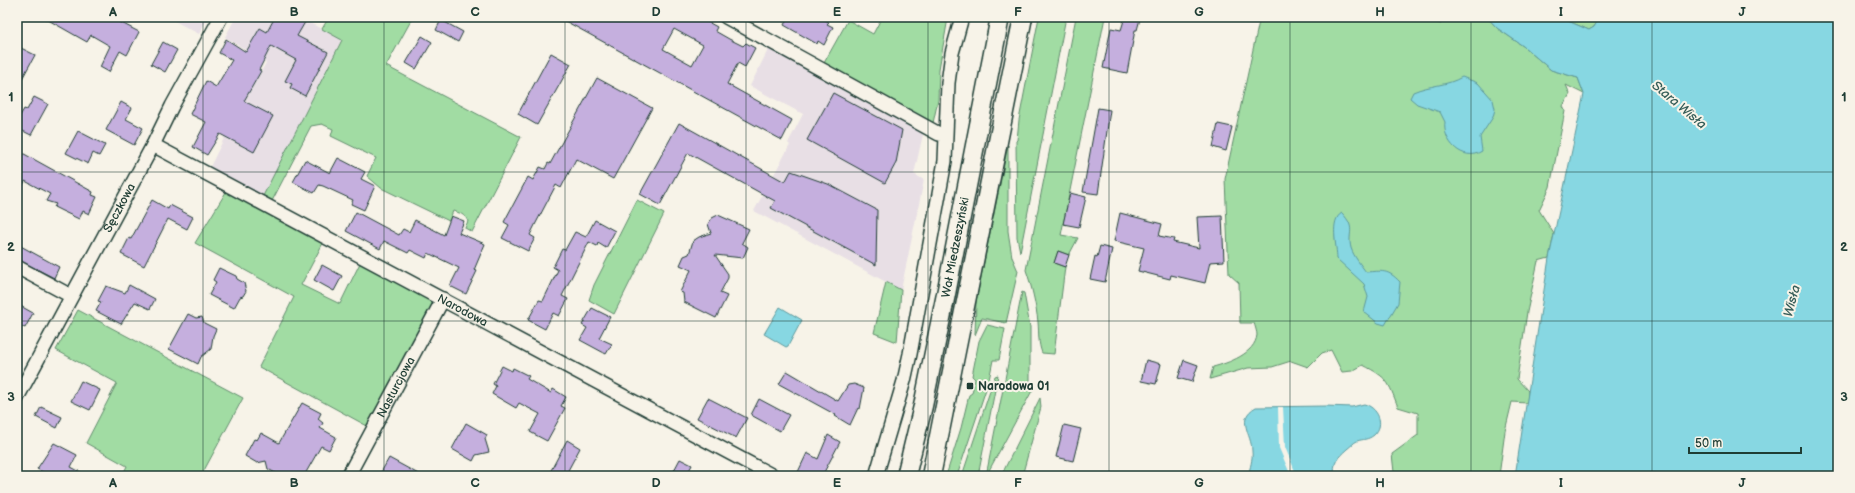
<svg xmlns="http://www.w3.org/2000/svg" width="1855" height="493" viewBox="0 0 1855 493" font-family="'Balsamiq Sans',sans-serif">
  <rect width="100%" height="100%" fill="#f7f3e8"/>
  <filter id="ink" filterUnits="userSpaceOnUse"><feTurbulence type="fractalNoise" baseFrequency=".025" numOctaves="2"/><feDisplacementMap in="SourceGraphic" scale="8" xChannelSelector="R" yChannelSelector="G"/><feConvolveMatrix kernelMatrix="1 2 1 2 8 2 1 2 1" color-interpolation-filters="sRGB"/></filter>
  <g filter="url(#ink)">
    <path fill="#e8dfe5" d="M167,17H208L199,34Z
      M236,17H298L342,39L263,196L210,167L229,128L266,63L225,37Z
      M770,46L924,130L914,174L924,180L901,290L754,211L790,145L788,143L803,114L750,86Z"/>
    <path fill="#a1dca3" stroke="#608c6c" d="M329,17H413L386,66L521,137L472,232L465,228L468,221C464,214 460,213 453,211L449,221L381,188L367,176L376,158L331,136L333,129L322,124L311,126L272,201L263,196L342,40L322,29Z
      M882,17H945L948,18L939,69L938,100L933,123L824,63L848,20L873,34Z
      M1039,17H1066L1020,252L1017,237L1016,141L1017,140L1019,120Z
      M1076,17H1105L1061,235L1078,238L1069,255L1058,251L1054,263L1065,267L1054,354L1042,353C1038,343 1039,333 1038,322C1036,305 1032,287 1026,270Z
      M1260,17H1421L1441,24L1435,17H1487L1497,28L1523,46L1551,70L1578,78L1584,94L1566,85L1570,94L1563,106L1565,111L1550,187L1539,210L1554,234L1549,258L1538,261L1527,312L1517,379L1528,391L1527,403L1512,402L1505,431L1499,476H1397L1394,472L1392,454L1418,435V413L1398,407C1388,381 1388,378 1363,365L1352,371L1342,372L1331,350L1322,353L1308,367L1291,361L1272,367L1248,368L1210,379L1213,367C1228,363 1255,354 1257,335C1257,332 1255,326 1254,323H1240L1239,283L1229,274L1225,179Z
      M1564,17H1590L1599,19L1594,27L1589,30L1568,21Z
      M1008,145V231L1012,257L1018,271L1006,323L982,318L975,335L976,301Z
      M226,192L253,205L323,243L301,285L340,304L361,261L436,302L369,427L259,367L294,297L195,243Z
      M637,200L664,214L614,314L589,300L594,285Z
      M886,282L901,290L897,342L874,333Z
      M1022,292L1024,293L1030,327V382L1033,389L986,476Z
      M78,310L243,398L201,476H122L127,466L86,443L117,383L56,350Z
      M987,325L1005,329L999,360H993L989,380L957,476H946L961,428L969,395L972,393L975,379L972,376L979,341Z
      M998,375L978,476H962L995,376Z
      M1040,398L1041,407L1022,476H1001Z"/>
    <path fill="#87d7e2" stroke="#5d999c" d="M1487,17H1564L1568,21L1589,30L1594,27L1600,17H1838V476H1515L1549,258L1584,94L1578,78L1551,70L1523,46L1497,28Z
      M1462,77L1478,83L1493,100L1495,109L1493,117L1480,137L1482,151C1463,163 1442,141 1445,122L1440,112L1417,104L1410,98L1413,92C1429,85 1447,86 1462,77Z
      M1342,213C1357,229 1347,232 1351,248C1354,257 1361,265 1366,272C1382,271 1388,269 1400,282L1398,303L1385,325L1378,323L1364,312L1368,297L1364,284L1337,259C1337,246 1329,220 1342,213Z
      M780,307L802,320L788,346L786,347L764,334Z
      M1364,404C1377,407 1386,424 1374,435C1368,440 1363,439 1357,441C1353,443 1350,447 1347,449C1338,457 1332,463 1335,476H1248C1250,468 1253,459 1252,451C1252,434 1235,419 1256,407L1326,406L1352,407Z"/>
    <path fill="#f7f3e8" d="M1278,407H1283L1285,447L1297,476H1291L1279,448Z"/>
    <path fill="#c5afde" stroke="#1f3d34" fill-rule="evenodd" d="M43,17H110L139,32L127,55L120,51L109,72L100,67L110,46L91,35L87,42Z
      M275,17H308L297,36L328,52L305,96L290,88L292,84L285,81L296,60L271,46L259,70L261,71L244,101L273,116L254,152L220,134L207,155L193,147L206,122L190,114L206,81L216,87L232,60L219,53L226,39L246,52L260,28L267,32Z
      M558,17H699L717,27L715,31L729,39L743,46L746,43L755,48L745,67L738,63L727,84L792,120L782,140ZM674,29L703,45L692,65L663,49Z
      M788,17H819L829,22L827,24L833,27L824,45L818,41L817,44L784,25Z
      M1125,17L1140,19L1137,30H1135L1127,73L1103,68L1111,28L1121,30Z
      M441,20L463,32L458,42L436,30Z
      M422,36L432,42L416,69L406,63Z
      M163,42L177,50L165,72L151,64Z
      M21,48L35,55L17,88V56Z
      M551,53L571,64L537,125L518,114Z
      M597,78L652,108L613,179L576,159L561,188L556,185L536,223L530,235L535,238L528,251L502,238L509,225L504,222L528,177L533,180L540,167L545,169L548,163L550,164Z
      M833,93L902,130L896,163L885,183L807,140Z
      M34,97L48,104L31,135L17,128V121L24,109L27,110Z
      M121,102L132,108L126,119L143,128L134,145L106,130Z
      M1098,108L1110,110L1098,194L1083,192Z
      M679,123L785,182L791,171L828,184L877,210L876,265L771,208L775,201L688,153L660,205L640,194Z
      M1218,124L1232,127L1226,151L1213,147Z
      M78,131L105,145L99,156L93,153L88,164L66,153Z
      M17,150L93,192L92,195L97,197L89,214L83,211L79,219L62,211L54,207L56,204L46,201L50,194L25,181L17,197Z
      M338,158L365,172L361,179L375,186L364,210L351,204L353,200L323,186L319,185L314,193L293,182L305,160L330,173Z
      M1070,193L1086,197L1079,227L1063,224Z
      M152,200L168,209L170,205L193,217L187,229L168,219L144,266L121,254L129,238L131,239Z
      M356,212L399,235L403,229L409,232L415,220L444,235L451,216L464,221L459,233L485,244L474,270L477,271L466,294L450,286L459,268L428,253L426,258L410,250L408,253L384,241L380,249L346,231Z
      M1120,213L1162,224L1159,236L1174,239L1173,242L1199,248L1197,217L1222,216L1224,261L1210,262L1205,283L1171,275L1170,279L1138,271L1144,248L1114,241Z
      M718,215L749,229L742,243L748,247L743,258L715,255L728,274V278L720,293L727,296L716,318L684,302L683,293L680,292L691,270L680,265L684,256L689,254L693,241L699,237L711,233L708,224L712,218Z
      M595,220L615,231L606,248L598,243L597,246L589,242L562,296L568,299L559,316L553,313L545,329L528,320L539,300L543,301L558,270L553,267L562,249L565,250L575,232L586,237Z
      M17,244L59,267L54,278L17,259Z
      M1100,246L1112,249L1105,282L1090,279L1095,256L1097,257Z
      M1058,251L1069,255L1065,267L1054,263Z
      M322,265L342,276L334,291L314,280Z
      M219,268L236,276L237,279L244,283L246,291L243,296L240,297L234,308L209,295L216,282L213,280Z
      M129,285L155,299L150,309L135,302L121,324L96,311L101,302L98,301L106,286L125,293Z
      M17,304L33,313L25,328L17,324Z
      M592,308L610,317L599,338L612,344L606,354L580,340L587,328L582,325Z
      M188,314L196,318L202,317L204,323L216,329L213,336L211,349L201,357L198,364L169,349Z
      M1146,360L1161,364L1156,384L1141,381Z
      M1184,360L1198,365L1192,382L1178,378Z
      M502,366L512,371L513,368L529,376L527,379L551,393L553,389L566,397L561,406L565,408L547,441L530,432L540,414L519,403L516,408L492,394L496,386L493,384Z
      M787,371L838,401L848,385L854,384L864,388L860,409L858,408L850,425L835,416L836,415L779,384Z
      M81,381L100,390L90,410L71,401Z
      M708,398L747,418L736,438L697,418Z
      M759,399L789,415L780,431L751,415Z
      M302,403L321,413L318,419L323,423L320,428L336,437L329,450L321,446L304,476H281L268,469L266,461L257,463L245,456L254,439L257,440L261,433L279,443Z
      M41,407L62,417L57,428L36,417Z
      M466,423L487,435L485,439L489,452L476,455L473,461L452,449Z
      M1064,425L1081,429L1073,461L1056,457Z
      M828,435L840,442L822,476H807L798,472L807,453L818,459Z
      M567,440L580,448L565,476H548Z
      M54,443L77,455L71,467L88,476H61L53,471L50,476L37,469Z
      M389,458L422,476H379Z
      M680,459L692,465L686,476H671Z"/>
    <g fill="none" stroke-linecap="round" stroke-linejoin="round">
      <defs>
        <g id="minor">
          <path d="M726,17L939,134"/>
          <path id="s1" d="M153,145L773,476"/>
          <path d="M17,267L71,296"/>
          <path id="s2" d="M17,398L153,145L172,106L221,17"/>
          <path id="s3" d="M348,476L443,299"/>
          <path d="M876,476L904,381L910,354L945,161L948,83L952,53L962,17"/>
        </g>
        <g id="secondary">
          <path id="s4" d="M906,476L923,406L946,294L1000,17"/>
          <path d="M931,476L1023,17"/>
        </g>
      </defs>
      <use href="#minor" stroke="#1f3d34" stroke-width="16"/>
      <use href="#secondary" stroke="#1f3d34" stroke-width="21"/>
      <use href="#minor" stroke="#f7f3e8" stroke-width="13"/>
      <use href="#secondary" stroke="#f7f3e8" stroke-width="18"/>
    </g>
  </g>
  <path fill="none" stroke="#1f3d34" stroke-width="1" stroke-opacity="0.55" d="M203,17V476M384,17V476M565,17V476M746,17V476M928,17V476M1109,17V476M1290,17V476M1471,17V476M1652,17V476M17,172H1838M17,321H1838"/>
  <rect fill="#1f3d34" stroke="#f7f3e8" stroke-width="1.5" x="966" y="382" width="8" height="8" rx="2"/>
  <g text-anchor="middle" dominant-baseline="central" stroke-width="4" stroke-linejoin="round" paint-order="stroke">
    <g font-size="12" fill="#1f3d34" stroke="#f7f3e8">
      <text stroke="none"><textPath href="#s2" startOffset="216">Sęczkowa</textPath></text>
      <text stroke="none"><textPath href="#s4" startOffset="234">Wał Miedzeszyński</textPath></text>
      <text stroke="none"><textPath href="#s1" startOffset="351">Narodowa</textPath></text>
      <text stroke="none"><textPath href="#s3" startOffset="101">Nasturcjowa</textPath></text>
    </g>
    <g font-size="12" font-weight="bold" fill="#1f3d34" stroke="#f7f3e8" text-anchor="start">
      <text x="978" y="386">Narodowa 01</text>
    </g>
    <g font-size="13" font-style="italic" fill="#345c57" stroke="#f7f3e8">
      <text transform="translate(1679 105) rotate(40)">Stara Wisła</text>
      <text transform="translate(1792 301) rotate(-75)">Wisła</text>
    </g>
  </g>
  <rect width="1855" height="493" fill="none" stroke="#f7f3e8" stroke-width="44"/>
  <path d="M1689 447v6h112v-6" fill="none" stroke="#1f3d34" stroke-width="2"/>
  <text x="1695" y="447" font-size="12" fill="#1f3d34" stroke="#f7f3e8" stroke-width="3" paint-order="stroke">50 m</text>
  <rect x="22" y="22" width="1811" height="449" fill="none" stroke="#1f3d34" stroke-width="1.5"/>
  <g font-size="13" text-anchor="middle" font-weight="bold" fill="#1f3d34">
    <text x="113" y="16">A</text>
    <text x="294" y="16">B</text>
    <text x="475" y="16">C</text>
    <text x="656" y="16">D</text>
    <text x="837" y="16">E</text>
    <text x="1018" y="16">F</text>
    <text x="1199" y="16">G</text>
    <text x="1380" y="16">H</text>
    <text x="1561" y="16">I</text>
    <text x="1742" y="16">J</text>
    <text x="11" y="101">1</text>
    <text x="1844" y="101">1</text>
    <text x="11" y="251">2</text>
    <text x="1844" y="251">2</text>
    <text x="11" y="401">3</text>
    <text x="1844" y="401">3</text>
    <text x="113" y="487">A</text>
    <text x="294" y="487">B</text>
    <text x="475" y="487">C</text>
    <text x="656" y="487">D</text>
    <text x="837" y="487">E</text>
    <text x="1018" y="487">F</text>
    <text x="1199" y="487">G</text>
    <text x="1380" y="487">H</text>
    <text x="1561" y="487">I</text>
    <text x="1742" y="487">J</text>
  </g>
</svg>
